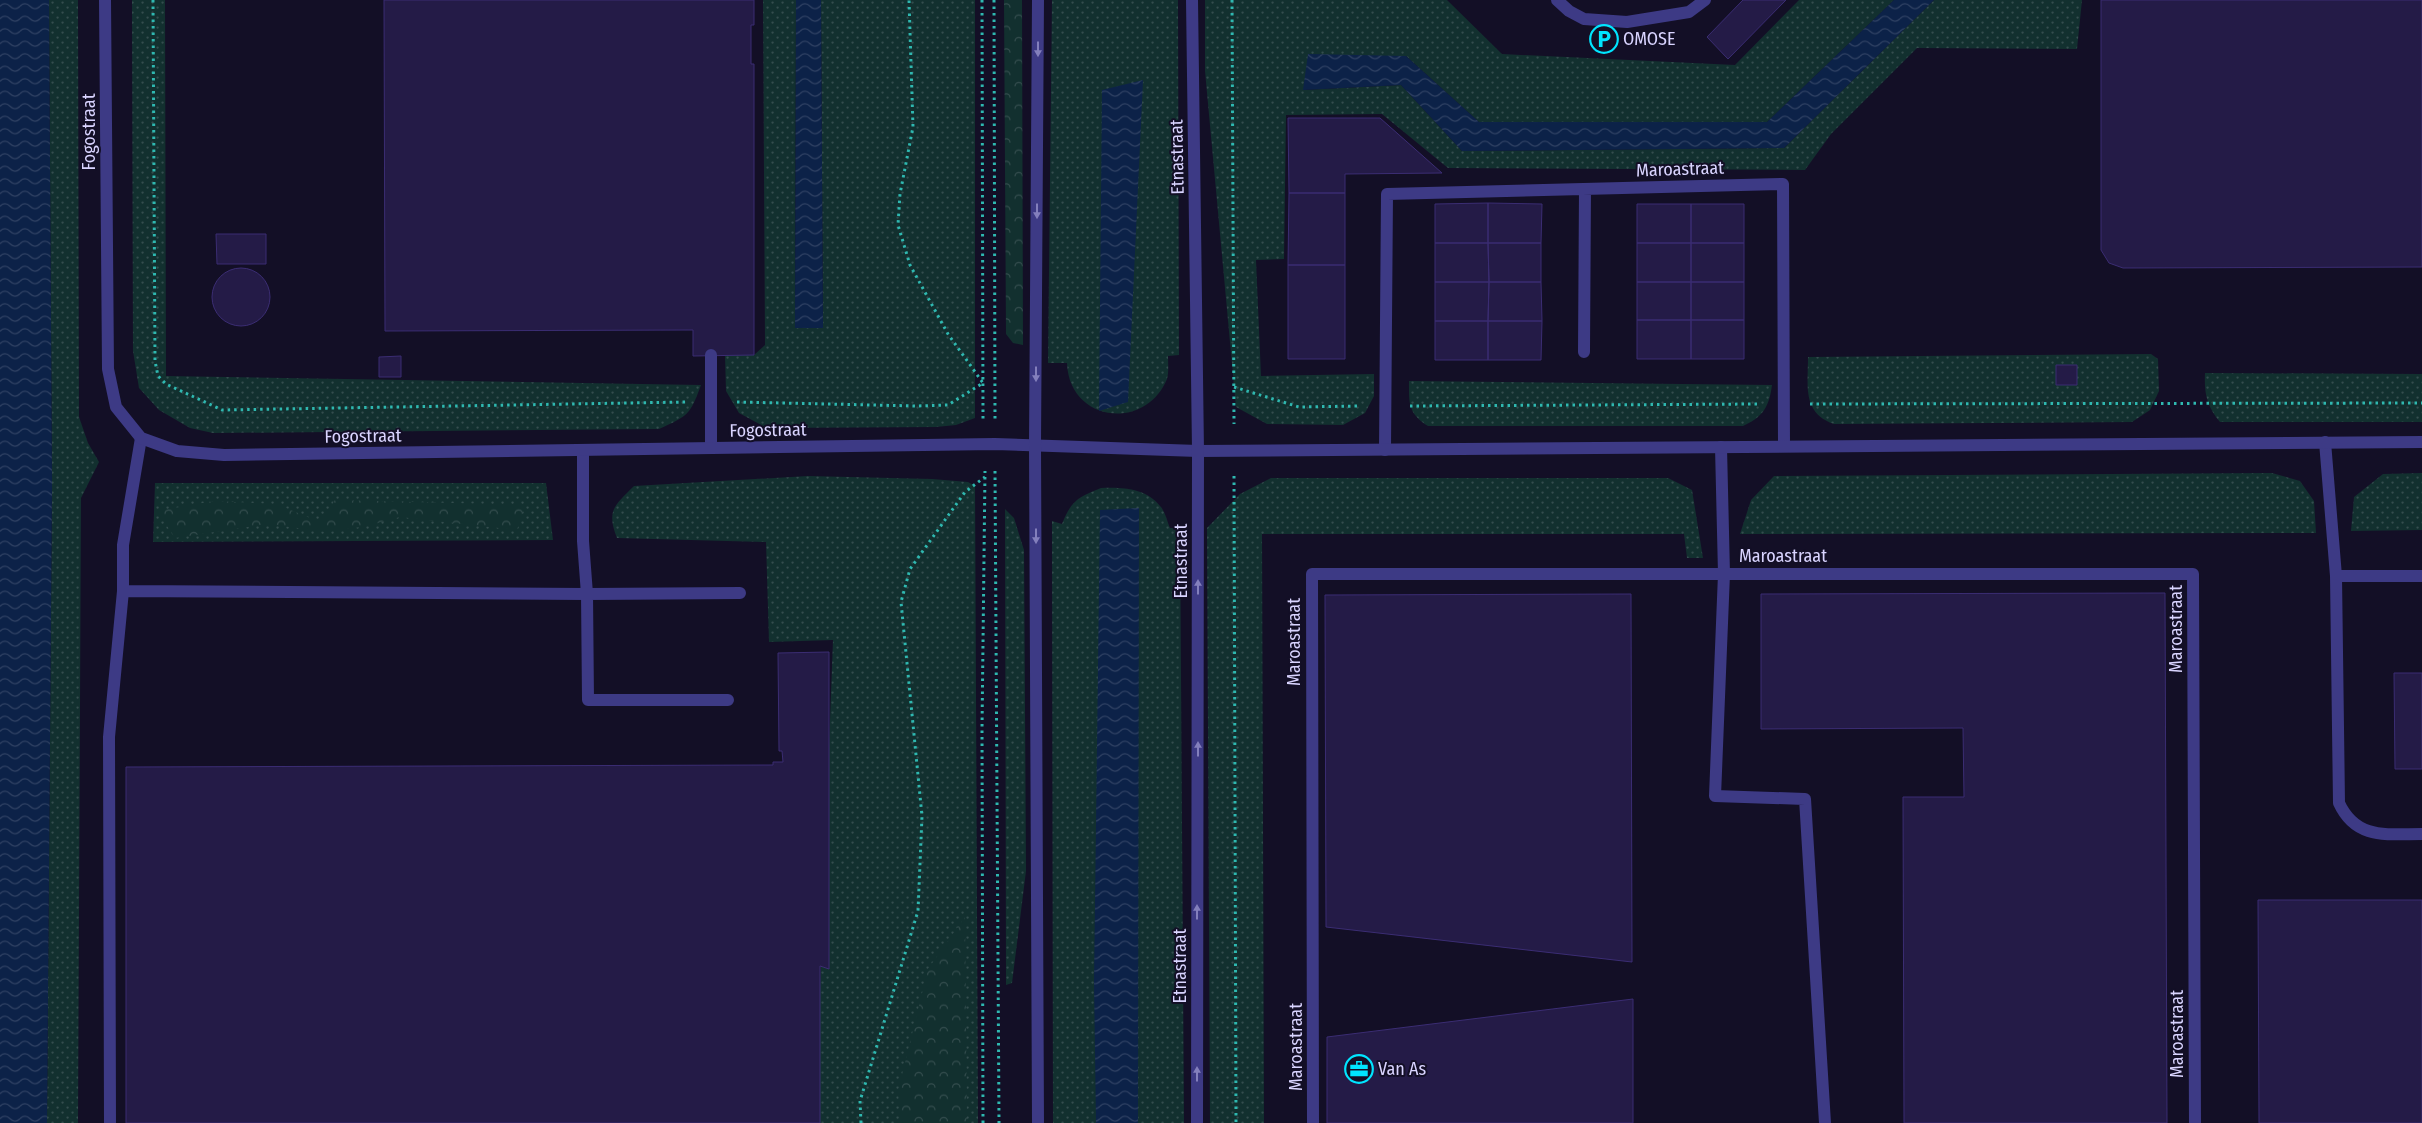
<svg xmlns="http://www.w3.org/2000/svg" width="2422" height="1123" viewBox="0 0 2422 1123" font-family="'Fira Sans Condensed',sans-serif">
  <defs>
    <pattern id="grass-dots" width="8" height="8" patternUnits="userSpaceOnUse" patternTransform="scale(1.25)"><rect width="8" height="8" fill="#12302f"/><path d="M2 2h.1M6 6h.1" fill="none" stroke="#344d4e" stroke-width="1.8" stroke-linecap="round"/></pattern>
    <pattern id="forest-crowns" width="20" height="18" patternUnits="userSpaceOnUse" patternTransform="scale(1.25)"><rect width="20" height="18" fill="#12302f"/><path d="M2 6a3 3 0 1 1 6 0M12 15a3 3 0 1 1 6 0" fill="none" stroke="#344d4e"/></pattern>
    <pattern id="water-waves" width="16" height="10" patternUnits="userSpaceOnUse" patternTransform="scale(1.25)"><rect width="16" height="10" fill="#0c2248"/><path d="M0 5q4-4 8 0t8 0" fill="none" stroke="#2f4163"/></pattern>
  </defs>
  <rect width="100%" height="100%" fill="#130f26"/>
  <path fill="url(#grass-dots)" d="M49,0H78L79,417L88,443L99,462L81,498L78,1123H47L52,484Z
    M132,0H165L166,376L701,385C690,415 688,416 659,429L213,433L190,428L159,410L139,388L133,351Z
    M763,0H796L795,327L823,328L821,0H975V418L956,425L936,427L767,428L739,413L726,391L725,355H754L765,345Z
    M1052,0H1178L1179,355L1168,356C1168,363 1169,372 1167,379C1145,432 1069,422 1067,363H1048Z
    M1205,0H1447L1502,54L1735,65L1799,0H1894L1767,122H1479L1406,56L1303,90L1401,85L1462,151L1784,148L1934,0H2082L2077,49L1917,48L1831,134L1805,170L1448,168L1382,114L1286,115L1284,259L1256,260L1261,376L1374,374V396L1365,413L1343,425L1267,424L1236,407L1205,71Z
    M2151,354L2158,359L2159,391L2150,410L2132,422L1834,424C1802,413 1808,386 1808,357Z
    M2205,373L2422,374V422H2220C2207,406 2204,394 2205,373Z
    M1409,381L1772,385C1769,407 1763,417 1743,426H1428C1408,413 1409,404 1409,381Z
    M2272,473L2300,481L2314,501L2316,533L1740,534L1751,500L1774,476Z
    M2422,473V530L2351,531L2354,497L2383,474Z
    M808,476L932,479L968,482L975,486L978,1123H815L833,640L769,642L766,542L617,538C606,510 615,505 634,486Z
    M1271,478H1668L1692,490L1703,558H1687L1684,534H1262L1264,1123H1210L1207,528L1240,494Z
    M155,483H546L553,540L153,542Z
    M1101,488C1122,487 1146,488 1160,506C1165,511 1167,521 1170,528H1180L1184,1123H1053L1052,521L1062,524C1071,501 1078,497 1101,488Z
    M1005,509L1014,518L1024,550L1026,871L1012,983L1006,985Z"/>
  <path fill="url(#forest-crowns)" d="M1004,0H1022L1023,345L1013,343L1006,334Z
    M335,500L525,505L517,530L400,517L367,526L327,532L268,524L175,538L157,511L214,501L276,504L320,522Z
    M965,917L967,1123H901L898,1091L928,969Z"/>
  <path fill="url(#water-waves)" d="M0,0H49L52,484L47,1123H0Z
    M796,0H821L823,328H795Z
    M1894,0H1934L1784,148L1462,151L1401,85L1303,90L1308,54L1406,56L1479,122H1767Z
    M1143,80L1128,402L1099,411L1102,90Z
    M1139,508L1138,1123H1096L1094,982L1100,510Z"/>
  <path fill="#241b47" stroke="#3b2d73" d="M384,0H754V25H751V64H754V355L693,356V330L385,331Z
    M1743,0H1786L1728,59L1707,37Z
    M2101,0H2422V267L2123,268L2109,263L2101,250Z
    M1288,118H1380L1442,173L1345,174V193H1289Z
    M1289,193H1345V265H1288Z
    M1488,203V243H1435V204Z
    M1488,203L1542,204L1541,243H1488Z
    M1637,204H1691V243H1637Z
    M1691,204H1744V243H1691Z
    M216,234H266V264H217Z
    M1435,243H1488L1489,282H1435Z
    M1488,243H1541V282H1489Z
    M1637,243H1691V282H1637Z
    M1691,243H1744V282H1691Z
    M1288,265H1345V359H1288Z
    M212 297a29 29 0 1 1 58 0a29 29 0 1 1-58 0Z
    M1435,282H1489L1488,321H1435Z
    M1489,282H1541L1542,321H1488Z
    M1637,282H1691V320H1637Z
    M1691,282H1744V320H1691Z
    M1637,320H1691V359H1637Z
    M1691,320H1744V359H1691Z
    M1435,321H1488V360H1435Z
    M1488,321H1542L1541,360H1488Z
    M401,356V377H379V357Z
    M2056,365H2077V385H2056Z
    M2165,593L2167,1123H1904L1903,797H1964L1963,728L1761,729V594Z
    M1631,594L1632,962L1326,927L1325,595Z
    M829,652V969L820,966V1123H126V767L773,765V762H783L782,751H779L778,653Z
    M2394,673H2422V769H2395Z
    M2258,900H2422V1123H2259Z
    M1633,999V1123H1327V1037Z"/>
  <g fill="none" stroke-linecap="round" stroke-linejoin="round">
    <path stroke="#2fb8b0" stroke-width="3" stroke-dasharray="2.5 4" stroke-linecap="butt" d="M153,0L155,361L158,376L166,384L222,410L686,402
      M982,0L983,419
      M994,0L995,419
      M1232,0L1234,424
      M1234,387L1299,407L1359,406
      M737,402L917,406L948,405L983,383L948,334L910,265L898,225L900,194L913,127L909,0
      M1810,404L2422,403
      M1410,406L1759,404
      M995,471L999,1123
      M1234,476L1236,1123
      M861,1123L860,1101L918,911L922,816L901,602L910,569L965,492L985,477
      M983,1123L982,729L985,471"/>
    <path stroke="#3d3a85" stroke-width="12" d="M1557,0L1569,11L1584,19L1627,22L1689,12L1705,0
      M1584,352L1585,189
      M141,438L123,545V591L587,594L583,541V450
      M2325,442L2336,576L2339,803C2356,840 2387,834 2422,834
      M1721,447L1724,574L1715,796L1805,799L1825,1123
      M711,448V355
      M1385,450L1387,194L1783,184L1784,446
      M2336,576H2422
      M728,700H588L587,594L740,593
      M110,1123L109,737L123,591
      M1313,1123L1312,574H2193L2195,1123"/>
    <path stroke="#3d3a85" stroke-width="12" d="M105,0L108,369L116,407L141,438L177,451L224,455L995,444L1198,451L2422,442"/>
    <path stroke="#3d3a85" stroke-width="12" d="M1038,0L1035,445L1038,1123
      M1192,0L1198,451L1197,1123"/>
  </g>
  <defs><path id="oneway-solid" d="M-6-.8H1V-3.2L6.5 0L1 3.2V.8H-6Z" transform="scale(1.25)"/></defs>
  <g fill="#837fbc">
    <use href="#oneway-solid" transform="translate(1038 49) rotate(90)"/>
    <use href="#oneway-solid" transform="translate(1037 211) rotate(90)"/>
    <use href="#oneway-solid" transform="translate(1036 374) rotate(90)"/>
    <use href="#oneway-solid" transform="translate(1036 536) rotate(90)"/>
    <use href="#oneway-solid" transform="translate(1198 587) rotate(-90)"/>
    <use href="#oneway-solid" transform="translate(1198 749) rotate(-90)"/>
    <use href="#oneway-solid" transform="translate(1197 912) rotate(-90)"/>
    <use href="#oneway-solid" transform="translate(1197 1074) rotate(-90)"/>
  </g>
  <defs>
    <symbol id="parking-ring" viewBox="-11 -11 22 22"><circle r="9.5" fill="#130f26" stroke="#00e5ff" stroke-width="1.5"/><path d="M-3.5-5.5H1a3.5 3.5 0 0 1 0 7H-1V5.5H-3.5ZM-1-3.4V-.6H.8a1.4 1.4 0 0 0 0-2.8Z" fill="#00e5ff"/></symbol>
    <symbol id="office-ring" viewBox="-11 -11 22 22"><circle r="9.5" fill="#130f26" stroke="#00e5ff" stroke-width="1.5"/><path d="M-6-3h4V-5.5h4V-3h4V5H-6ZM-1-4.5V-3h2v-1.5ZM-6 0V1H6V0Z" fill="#00e5ff"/></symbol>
  </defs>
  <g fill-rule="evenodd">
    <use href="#parking-ring" x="1588" y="23" width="32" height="32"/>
    <use href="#office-ring" x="1343" y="1053" width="32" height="32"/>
  </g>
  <g text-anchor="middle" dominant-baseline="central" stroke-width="4" stroke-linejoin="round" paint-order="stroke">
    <g font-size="18" fill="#d9d4ff" stroke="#130f26" text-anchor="start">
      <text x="1623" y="39">OMOSE</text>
      <text x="1378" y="1069">Van As</text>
    </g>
    <g font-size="18" fill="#d9d4ff" stroke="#130f26">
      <text transform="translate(89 132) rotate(-90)">Fogostraat</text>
      <text transform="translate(1177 157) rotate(-91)">Etnastraat</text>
      <text transform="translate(1680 169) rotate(-2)">Maroastraat</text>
      <text transform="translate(768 430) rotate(-1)">Fogostraat</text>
      <text transform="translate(363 436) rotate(-1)">Fogostraat</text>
      <text x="1783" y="556">Maroastraat</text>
      <text transform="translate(1181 561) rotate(-90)">Etnastraat</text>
      <text transform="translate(2176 629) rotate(-90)">Maroastraat</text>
      <text transform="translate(1294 642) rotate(-90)">Maroastraat</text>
      <text transform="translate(1180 966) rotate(-90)">Etnastraat</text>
      <text transform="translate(2177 1034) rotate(-90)">Maroastraat</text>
      <text transform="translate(1296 1047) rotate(-90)">Maroastraat</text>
    </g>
  </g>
</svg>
